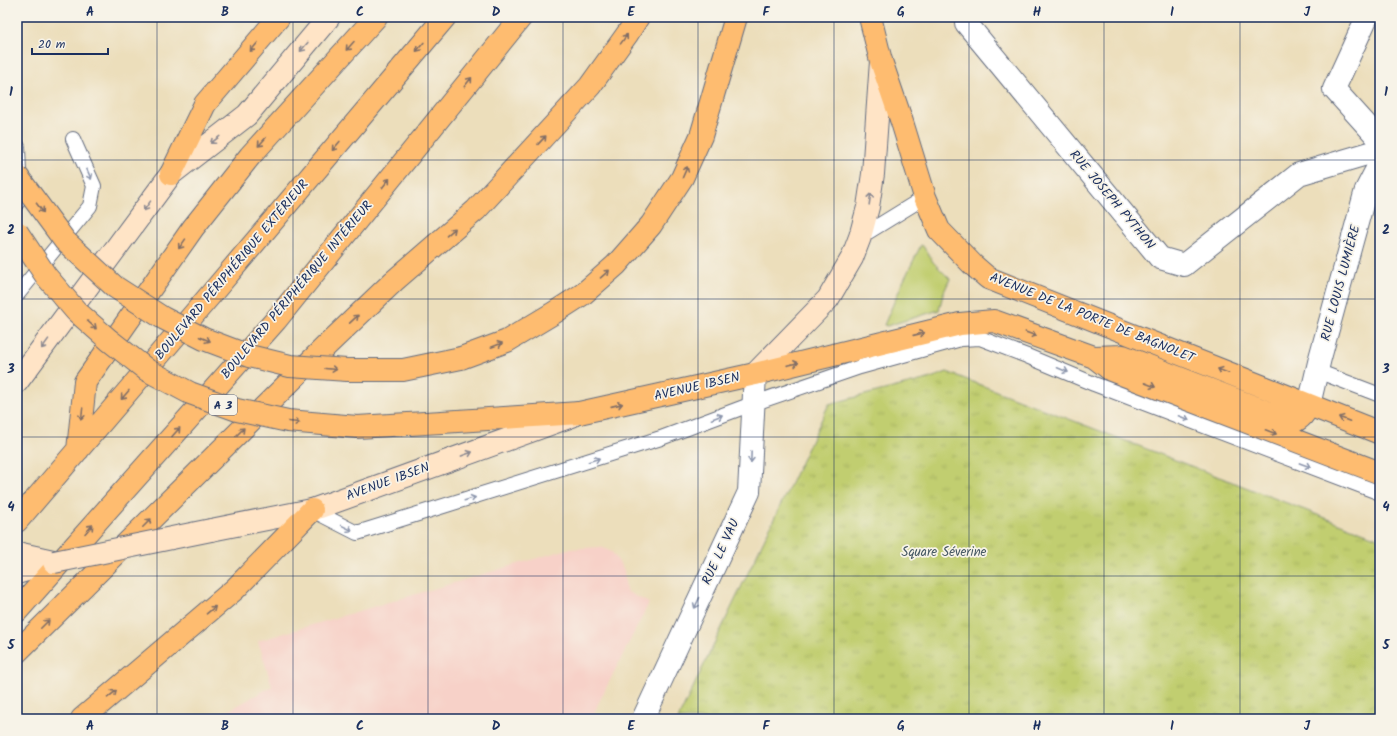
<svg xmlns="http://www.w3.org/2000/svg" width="1397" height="736" viewBox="0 0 1397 736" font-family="Kalam,sans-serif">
  <defs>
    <pattern id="park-tufts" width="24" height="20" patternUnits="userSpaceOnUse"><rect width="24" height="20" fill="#c1ce6f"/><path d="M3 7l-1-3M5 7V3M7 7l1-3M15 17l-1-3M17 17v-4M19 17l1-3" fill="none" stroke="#a5b163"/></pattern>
  </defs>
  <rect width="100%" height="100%" fill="#f7f3e8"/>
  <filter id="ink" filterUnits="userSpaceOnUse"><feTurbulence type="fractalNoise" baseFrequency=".025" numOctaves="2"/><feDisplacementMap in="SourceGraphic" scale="8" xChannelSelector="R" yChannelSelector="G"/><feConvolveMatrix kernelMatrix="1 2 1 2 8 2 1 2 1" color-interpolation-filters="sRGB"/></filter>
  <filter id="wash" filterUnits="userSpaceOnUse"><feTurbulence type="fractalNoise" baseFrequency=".012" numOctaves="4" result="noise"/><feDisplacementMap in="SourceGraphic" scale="16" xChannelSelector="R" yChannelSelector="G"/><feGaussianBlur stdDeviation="0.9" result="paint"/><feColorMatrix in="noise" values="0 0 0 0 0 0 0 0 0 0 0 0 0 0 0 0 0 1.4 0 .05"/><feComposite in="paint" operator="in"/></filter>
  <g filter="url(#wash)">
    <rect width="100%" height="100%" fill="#ecdebb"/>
    <path fill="#f7d1c8" d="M601,547L612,552L624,570L626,591L649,603L598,704L592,719H214L272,686L258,641L568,549Z"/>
    <path fill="#c1ce6f" stroke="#6e7e66" d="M921,245L923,246L933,262L950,279L943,294L939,310L887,326L884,325L901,286Z"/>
    <path fill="url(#park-tufts)" stroke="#6e7e66" d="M947,372L1380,539V719H678L829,404L928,379Z"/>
  </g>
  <g filter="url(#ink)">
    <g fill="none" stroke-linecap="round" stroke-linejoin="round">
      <defs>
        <path id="lane" d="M17,145L18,147L20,196L17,203
          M860,237L925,197
          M17,295L90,206L94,186L73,139
          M1317,371L1380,395
          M312,510L357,533L661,438L752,404L860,367L961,339L980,338L1027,356L1094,384L1380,493"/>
        <path id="street" d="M966,17V23L1160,258L1184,265L1299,174L1380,150
          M1367,17L1334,89L1380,140
          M1309,405L1320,358L1366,190L1380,163
          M643,719L749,492L755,374"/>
        <path id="secondary" d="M755,374L828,299L852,258L860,237L868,207L873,174L881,61
          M17,382L171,174L247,115L329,17
          M211,530L312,510L572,416
          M17,553L53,561
          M17,573L54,562"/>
        <path id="primary" d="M870,17L881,61L902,122L925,197L939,230L973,265L988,278L1380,433
          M1094,357L1123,356L1293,422C1301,419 1305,413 1309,405
          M579,413L755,374L960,324L994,321L1094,357L1111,370L1380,473"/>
        <path id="highway" d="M171,174L205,104L279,17
          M461,358L507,341L552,314L583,294L616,265L651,225L682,178L701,136L736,17
          M442,422L579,413
          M78,450L85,382L193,228L250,156L376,17
          M17,521L218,286L445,17
          M17,611L276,320L521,17
          M17,652L326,346L394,281L476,210L590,86L628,33L638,17
          M82,719L235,589L312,510"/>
      </defs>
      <use href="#lane" stroke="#646c7f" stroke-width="16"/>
      <use href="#street" stroke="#646c7f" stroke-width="24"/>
      <use href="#secondary" stroke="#646c7f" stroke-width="24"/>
      <use href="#primary" stroke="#646c7f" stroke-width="24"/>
      <use href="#highway" stroke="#646c7f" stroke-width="24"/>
      <use href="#lane" stroke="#fff" stroke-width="14"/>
      <use href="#street" stroke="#fff" stroke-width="22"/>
      <use href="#secondary" stroke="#ffe4c6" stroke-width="22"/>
      <use href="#primary" stroke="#febc70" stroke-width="22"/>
      <use href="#highway" stroke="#febc70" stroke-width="22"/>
      <defs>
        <path id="secondary-bridge" d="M54,562L211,530"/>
        <path id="highway-bridge" d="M17,176L65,241L115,287L163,318L204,339L249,356L290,366L347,370H403L461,358
          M17,232L46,276L76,311L109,340L147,370L190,393L237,410L288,421L357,427L442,422"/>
      </defs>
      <use href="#secondary-bridge" stroke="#646c7f" stroke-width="24" stroke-linecap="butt"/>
      <use href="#highway-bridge" stroke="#646c7f" stroke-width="24" stroke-linecap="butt"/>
      <use href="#secondary-bridge" stroke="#ffe4c6" stroke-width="22"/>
      <use href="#highway-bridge" stroke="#febc70" stroke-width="22"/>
    </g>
    <defs><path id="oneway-shaft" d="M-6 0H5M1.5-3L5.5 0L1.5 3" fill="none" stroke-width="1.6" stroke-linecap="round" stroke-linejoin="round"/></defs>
    <g stroke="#816e66">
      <use href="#oneway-shaft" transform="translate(624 39) rotate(-54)"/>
      <use href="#oneway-shaft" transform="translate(350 46) rotate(132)"/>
      <use href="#oneway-shaft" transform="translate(254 47) rotate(130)"/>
      <use href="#oneway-shaft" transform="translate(420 47) rotate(130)"/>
      <use href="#oneway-shaft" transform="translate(468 82) rotate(-51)"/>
      <use href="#oneway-shaft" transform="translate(542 140) rotate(-47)"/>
      <use href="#oneway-shaft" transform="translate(262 142) rotate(132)"/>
      <use href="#oneway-shaft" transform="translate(336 146) rotate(130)"/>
      <use href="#oneway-shaft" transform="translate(685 172) rotate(-66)"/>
      <use href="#oneway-shaft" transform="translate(386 183) rotate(-51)"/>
      <use href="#oneway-shaft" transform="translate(40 208) rotate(53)"/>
      <use href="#oneway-shaft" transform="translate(451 232) rotate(-41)"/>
      <use href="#oneway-shaft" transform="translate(182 244) rotate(125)"/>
      <use href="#oneway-shaft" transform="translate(605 274) rotate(-41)"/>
      <use href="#oneway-shaft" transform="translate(354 319) rotate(-43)"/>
      <use href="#oneway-shaft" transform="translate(92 325) rotate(42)"/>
      <use href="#oneway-shaft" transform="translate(919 334) rotate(-13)"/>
      <use href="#oneway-shaft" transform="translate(1031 334) rotate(20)"/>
      <use href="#oneway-shaft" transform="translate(205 339) rotate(23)"/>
      <use href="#oneway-shaft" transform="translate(497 345) rotate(-21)"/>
      <use href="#oneway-shaft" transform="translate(793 364) rotate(-13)"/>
      <use href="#oneway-shaft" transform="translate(331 369) rotate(5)"/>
      <use href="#oneway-shaft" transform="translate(1223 371) rotate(-158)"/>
      <use href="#oneway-shaft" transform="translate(1150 385) rotate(21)"/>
      <use href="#oneway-shaft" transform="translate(125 395) rotate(131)"/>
      <use href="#oneway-shaft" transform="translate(617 405) rotate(-13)"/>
      <use href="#oneway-shaft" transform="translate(82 414) rotate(96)"/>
      <use href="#oneway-shaft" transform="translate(1344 419) rotate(-159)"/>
      <use href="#oneway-shaft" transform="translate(294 422) rotate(5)"/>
      <use href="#oneway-shaft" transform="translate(176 432) rotate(-48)"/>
      <use href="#oneway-shaft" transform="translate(240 432) rotate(-45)"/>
      <use href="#oneway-shaft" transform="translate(1271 432) rotate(21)"/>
      <use href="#oneway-shaft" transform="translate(147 523) rotate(-45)"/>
      <use href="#oneway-shaft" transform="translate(89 529) rotate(-48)"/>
      <use href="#oneway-shaft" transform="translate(211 610) rotate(-40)"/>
      <use href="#oneway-shaft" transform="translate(45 624) rotate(-45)"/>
      <use href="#oneway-shaft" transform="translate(112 694) rotate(-40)"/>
    </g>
    <g stroke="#8d8a92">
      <use href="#oneway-shaft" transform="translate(304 47) rotate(130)"/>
      <use href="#oneway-shaft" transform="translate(215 140) rotate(143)"/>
      <use href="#oneway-shaft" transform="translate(870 199) rotate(-82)"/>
      <use href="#oneway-shaft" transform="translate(147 206) rotate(126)"/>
      <use href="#oneway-shaft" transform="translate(45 344) rotate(126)"/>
      <use href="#oneway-shaft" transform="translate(467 454) rotate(-20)"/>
    </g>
    <g stroke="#8d97ae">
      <use href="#oneway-shaft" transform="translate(89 174) rotate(66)"/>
      <use href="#oneway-shaft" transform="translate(1063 370) rotate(23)"/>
      <use href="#oneway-shaft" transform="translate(717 417) rotate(-21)"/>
      <use href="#oneway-shaft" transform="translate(1184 418) rotate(21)"/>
      <use href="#oneway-shaft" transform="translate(751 457) rotate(92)"/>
      <use href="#oneway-shaft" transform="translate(594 460) rotate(-18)"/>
      <use href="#oneway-shaft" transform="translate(1305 465) rotate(20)"/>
      <use href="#oneway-shaft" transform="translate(470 499) rotate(-17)"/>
      <use href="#oneway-shaft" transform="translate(347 528) rotate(26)"/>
      <use href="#oneway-shaft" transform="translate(697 603) rotate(115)"/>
    </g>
  </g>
  <path fill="none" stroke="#1b2f5e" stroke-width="1" stroke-opacity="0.55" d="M157,17V719M293,17V719M428,17V719M563,17V719M698,17V719M834,17V719M969,17V719M1104,17V719M1240,17V719M17,160H1380M17,299H1380M17,437H1380M17,576H1380"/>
  <g text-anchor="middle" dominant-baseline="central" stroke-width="3.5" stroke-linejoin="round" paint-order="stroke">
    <rect fill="#f7f3e8" stroke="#5d6a87" stroke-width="1" x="209" y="395" width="28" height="20" rx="3"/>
    <g font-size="12" font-weight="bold" fill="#1b2f5e">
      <text x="223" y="405">A 3</text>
    </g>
    <g font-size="13" fill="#1b2f5e" stroke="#f7f3e8">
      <text transform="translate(1112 200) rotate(50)">RUE JOSEPH PYTHON</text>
      <text transform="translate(232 270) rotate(-50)">BOULEVARD PÉRIPHÉRIQUE EXTÉRIEUR</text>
      <text transform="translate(1341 283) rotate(-75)">RUE LOUIS LUMIÈRE</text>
      <text transform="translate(297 290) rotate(-50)">BOULEVARD PÉRIPHÉRIQUE INTÉRIEUR</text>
      <text transform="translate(1092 318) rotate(22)">AVENUE DE LA PORTE DE BAGNOLET</text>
      <text transform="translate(697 387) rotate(-13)">AVENUE IBSEN</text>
      <text transform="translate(388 482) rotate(-20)">AVENUE IBSEN</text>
      <text transform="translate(721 552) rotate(-65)">RUE LE VAU</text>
    </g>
    <g font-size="13" fill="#445762" stroke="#f7f3e8">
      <text x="944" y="552">Square Séverine</text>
    </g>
  </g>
  <rect width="1397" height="736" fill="none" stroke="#f7f3e8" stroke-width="44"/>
  <path d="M32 48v6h76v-6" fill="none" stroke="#1b2f5e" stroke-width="2"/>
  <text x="38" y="48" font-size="12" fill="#1b2f5e" stroke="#f7f3e8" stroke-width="3" paint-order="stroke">20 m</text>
  <rect x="22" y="22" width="1353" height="692" fill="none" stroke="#1b2f5e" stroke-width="1.5"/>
  <g font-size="13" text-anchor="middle" font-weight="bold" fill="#1b2f5e">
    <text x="90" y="16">A</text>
    <text x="225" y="16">B</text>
    <text x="360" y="16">C</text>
    <text x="496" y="16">D</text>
    <text x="631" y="16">E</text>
    <text x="766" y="16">F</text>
    <text x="901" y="16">G</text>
    <text x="1037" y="16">H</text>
    <text x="1172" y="16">I</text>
    <text x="1307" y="16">J</text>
    <text x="11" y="96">1</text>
    <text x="1386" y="96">1</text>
    <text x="11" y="234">2</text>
    <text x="1386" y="234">2</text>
    <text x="11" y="373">3</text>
    <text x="1386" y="373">3</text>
    <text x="11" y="511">4</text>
    <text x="1386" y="511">4</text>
    <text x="11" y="649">5</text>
    <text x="1386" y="649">5</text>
    <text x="90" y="730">A</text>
    <text x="225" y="730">B</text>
    <text x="360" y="730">C</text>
    <text x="496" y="730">D</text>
    <text x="631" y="730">E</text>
    <text x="766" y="730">F</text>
    <text x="901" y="730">G</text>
    <text x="1037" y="730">H</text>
    <text x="1172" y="730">I</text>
    <text x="1307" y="730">J</text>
  </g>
</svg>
